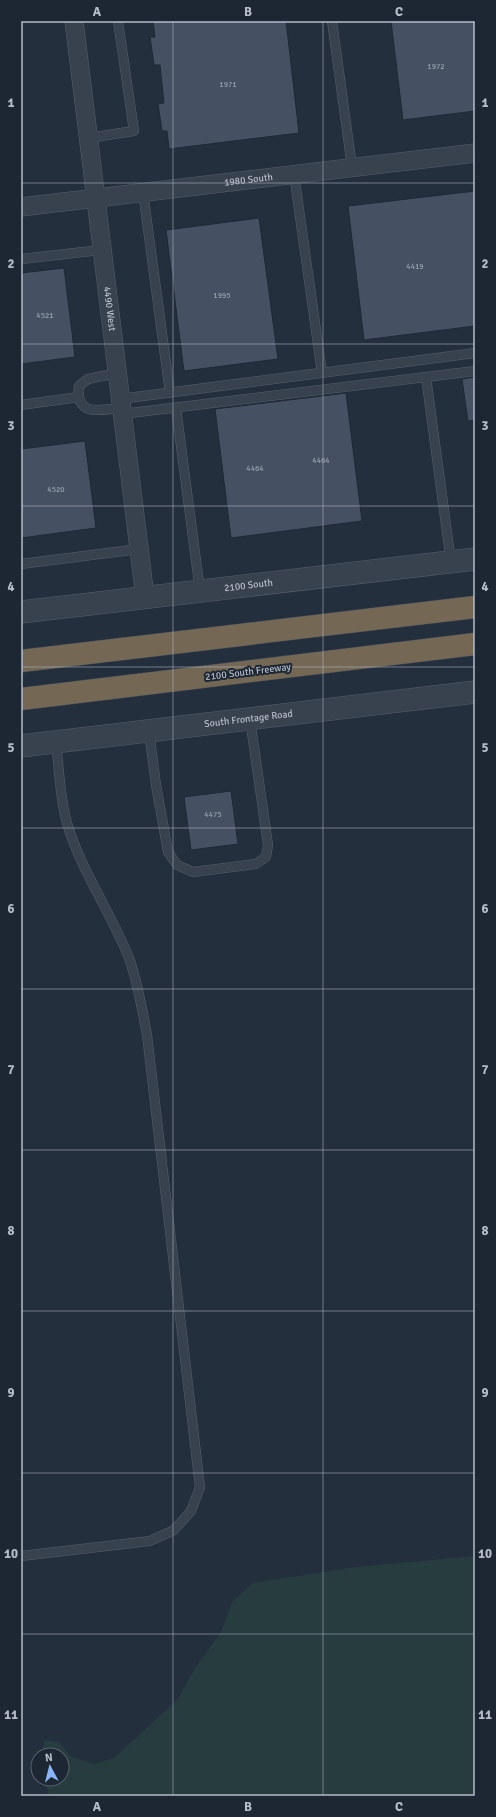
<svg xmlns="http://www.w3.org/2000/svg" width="496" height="1817" viewBox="0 0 496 1817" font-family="Signika,sans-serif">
  <rect width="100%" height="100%" fill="#242f3e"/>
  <path fill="#263c3f" d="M475,1556V1796H49L45,1779H62V1755H41L45,1740L59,1742L71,1757L94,1764L114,1758L178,1699L195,1668L221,1632L232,1602L253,1583L356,1567Z"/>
  <path fill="#455162" stroke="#1f2835" d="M153,21H286L299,133L169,149L167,131H162L158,104L164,103L160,65H154L150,37H155Z
    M391,21H475V111L403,120Z
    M475,191V326L364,340L348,206Z
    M259,218L278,359L184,371L166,230Z
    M64,268L75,357L21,364V273Z
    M475,377V420L468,421L462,379Z
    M346,393L362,521L231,538L215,409Z
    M85,441L96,528L21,538V449Z
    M231,791L238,844L191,850L184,797Z"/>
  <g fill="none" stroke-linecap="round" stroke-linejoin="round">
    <defs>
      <path id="service" d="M332,21L352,167
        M88,138L134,131L118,21
        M294,174L322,373
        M143,192L170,393
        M21,259L101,250
        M117,373L88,379L79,386C75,417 100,410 121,408
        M426,377L451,562
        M120,399L475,353
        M21,405L79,397
        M176,408L200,591
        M122,414L475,371
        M21,564L139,549
        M149,731L156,785L168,852L177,865L193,872L256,864L266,857L268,845L250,719
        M21,1556L150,1541L174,1530L191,1511L200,1487L147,1035C142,1009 138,983 129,958C111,912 81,871 67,823C60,800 59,767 56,742"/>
      <g id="minor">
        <path id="s1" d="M74,21L145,597"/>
        <path id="s2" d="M21,207L475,153"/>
      </g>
      <g id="tertiary">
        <path id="s3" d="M21,612L475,559"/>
        <path id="s4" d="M21,746L475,692"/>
      </g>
      <path id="motorway" d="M21,661L475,607
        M21,699L475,644"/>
    </defs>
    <use href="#service" stroke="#565f6c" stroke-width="10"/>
    <use href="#minor" stroke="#565f6c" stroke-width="19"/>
    <use href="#tertiary" stroke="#565f6c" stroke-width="23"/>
    <use href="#motorway" stroke="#434c59" stroke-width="23"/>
    <use href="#service" stroke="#38414e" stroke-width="9"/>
    <use href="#minor" stroke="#38414e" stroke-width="18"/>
    <use href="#tertiary" stroke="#38414e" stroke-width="22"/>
    <use href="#motorway" stroke="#746855" stroke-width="22"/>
  </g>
  <path fill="none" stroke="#b4bcc9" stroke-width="1" stroke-opacity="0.55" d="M173,21V1796M323,21V1796M21,183H475M21,344H475M21,506H475M21,667H475M21,828H475M21,989H475M21,1150H475M21,1311H475M21,1473H475M21,1634H475"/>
  <g text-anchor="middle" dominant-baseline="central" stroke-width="4" stroke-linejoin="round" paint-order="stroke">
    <g font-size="8" fill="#98a1af">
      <text x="436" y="66">1972</text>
      <text x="228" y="84">1971</text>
      <text x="415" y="266">4419</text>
      <text x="222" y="295">1995</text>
      <text x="45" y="315">4521</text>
      <text x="321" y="460">4464</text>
      <text x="255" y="468">4464</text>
      <text x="56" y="489">4520</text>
      <text x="213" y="814">4475</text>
    </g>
    <g font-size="10" fill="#b4bcc9" stroke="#1d2633">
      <text stroke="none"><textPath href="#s2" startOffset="229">1980 South</textPath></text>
      <text stroke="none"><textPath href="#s1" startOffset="290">4490 West</textPath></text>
      <text stroke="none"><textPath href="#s3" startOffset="229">2100 South</textPath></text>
      <text transform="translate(248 672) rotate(-7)">2100 South Freeway</text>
      <text stroke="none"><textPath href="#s4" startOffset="229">South Frontage Road</textPath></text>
    </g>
  </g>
  <rect width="496" height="1817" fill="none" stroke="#1d2633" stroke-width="44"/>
  <g transform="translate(50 1767) rotate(353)"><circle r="19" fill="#1d2633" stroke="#59626f"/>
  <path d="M0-3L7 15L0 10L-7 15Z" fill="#8ab4f8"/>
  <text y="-6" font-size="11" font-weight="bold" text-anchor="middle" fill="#b4bcc9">N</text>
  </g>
  <rect x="22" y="22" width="452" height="1773" fill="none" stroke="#b4bcc9" stroke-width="1.5"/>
  <g font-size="13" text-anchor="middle" font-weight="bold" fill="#b4bcc9">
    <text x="97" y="16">A</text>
    <text x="248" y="16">B</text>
    <text x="399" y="16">C</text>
    <text x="11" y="107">1</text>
    <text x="485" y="107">1</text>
    <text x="11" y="268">2</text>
    <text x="485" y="268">2</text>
    <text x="11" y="430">3</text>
    <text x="485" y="430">3</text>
    <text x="11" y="591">4</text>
    <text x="485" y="591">4</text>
    <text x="11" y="752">5</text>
    <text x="485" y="752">5</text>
    <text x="11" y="913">6</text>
    <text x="485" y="913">6</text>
    <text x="11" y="1074">7</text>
    <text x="485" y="1074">7</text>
    <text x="11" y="1235">8</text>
    <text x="485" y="1235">8</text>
    <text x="11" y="1397">9</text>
    <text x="485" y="1397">9</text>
    <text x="11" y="1558">10</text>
    <text x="485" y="1558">10</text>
    <text x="11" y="1719">11</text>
    <text x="485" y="1719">11</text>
    <text x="97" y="1811">A</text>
    <text x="248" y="1811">B</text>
    <text x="399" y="1811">C</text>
  </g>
</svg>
